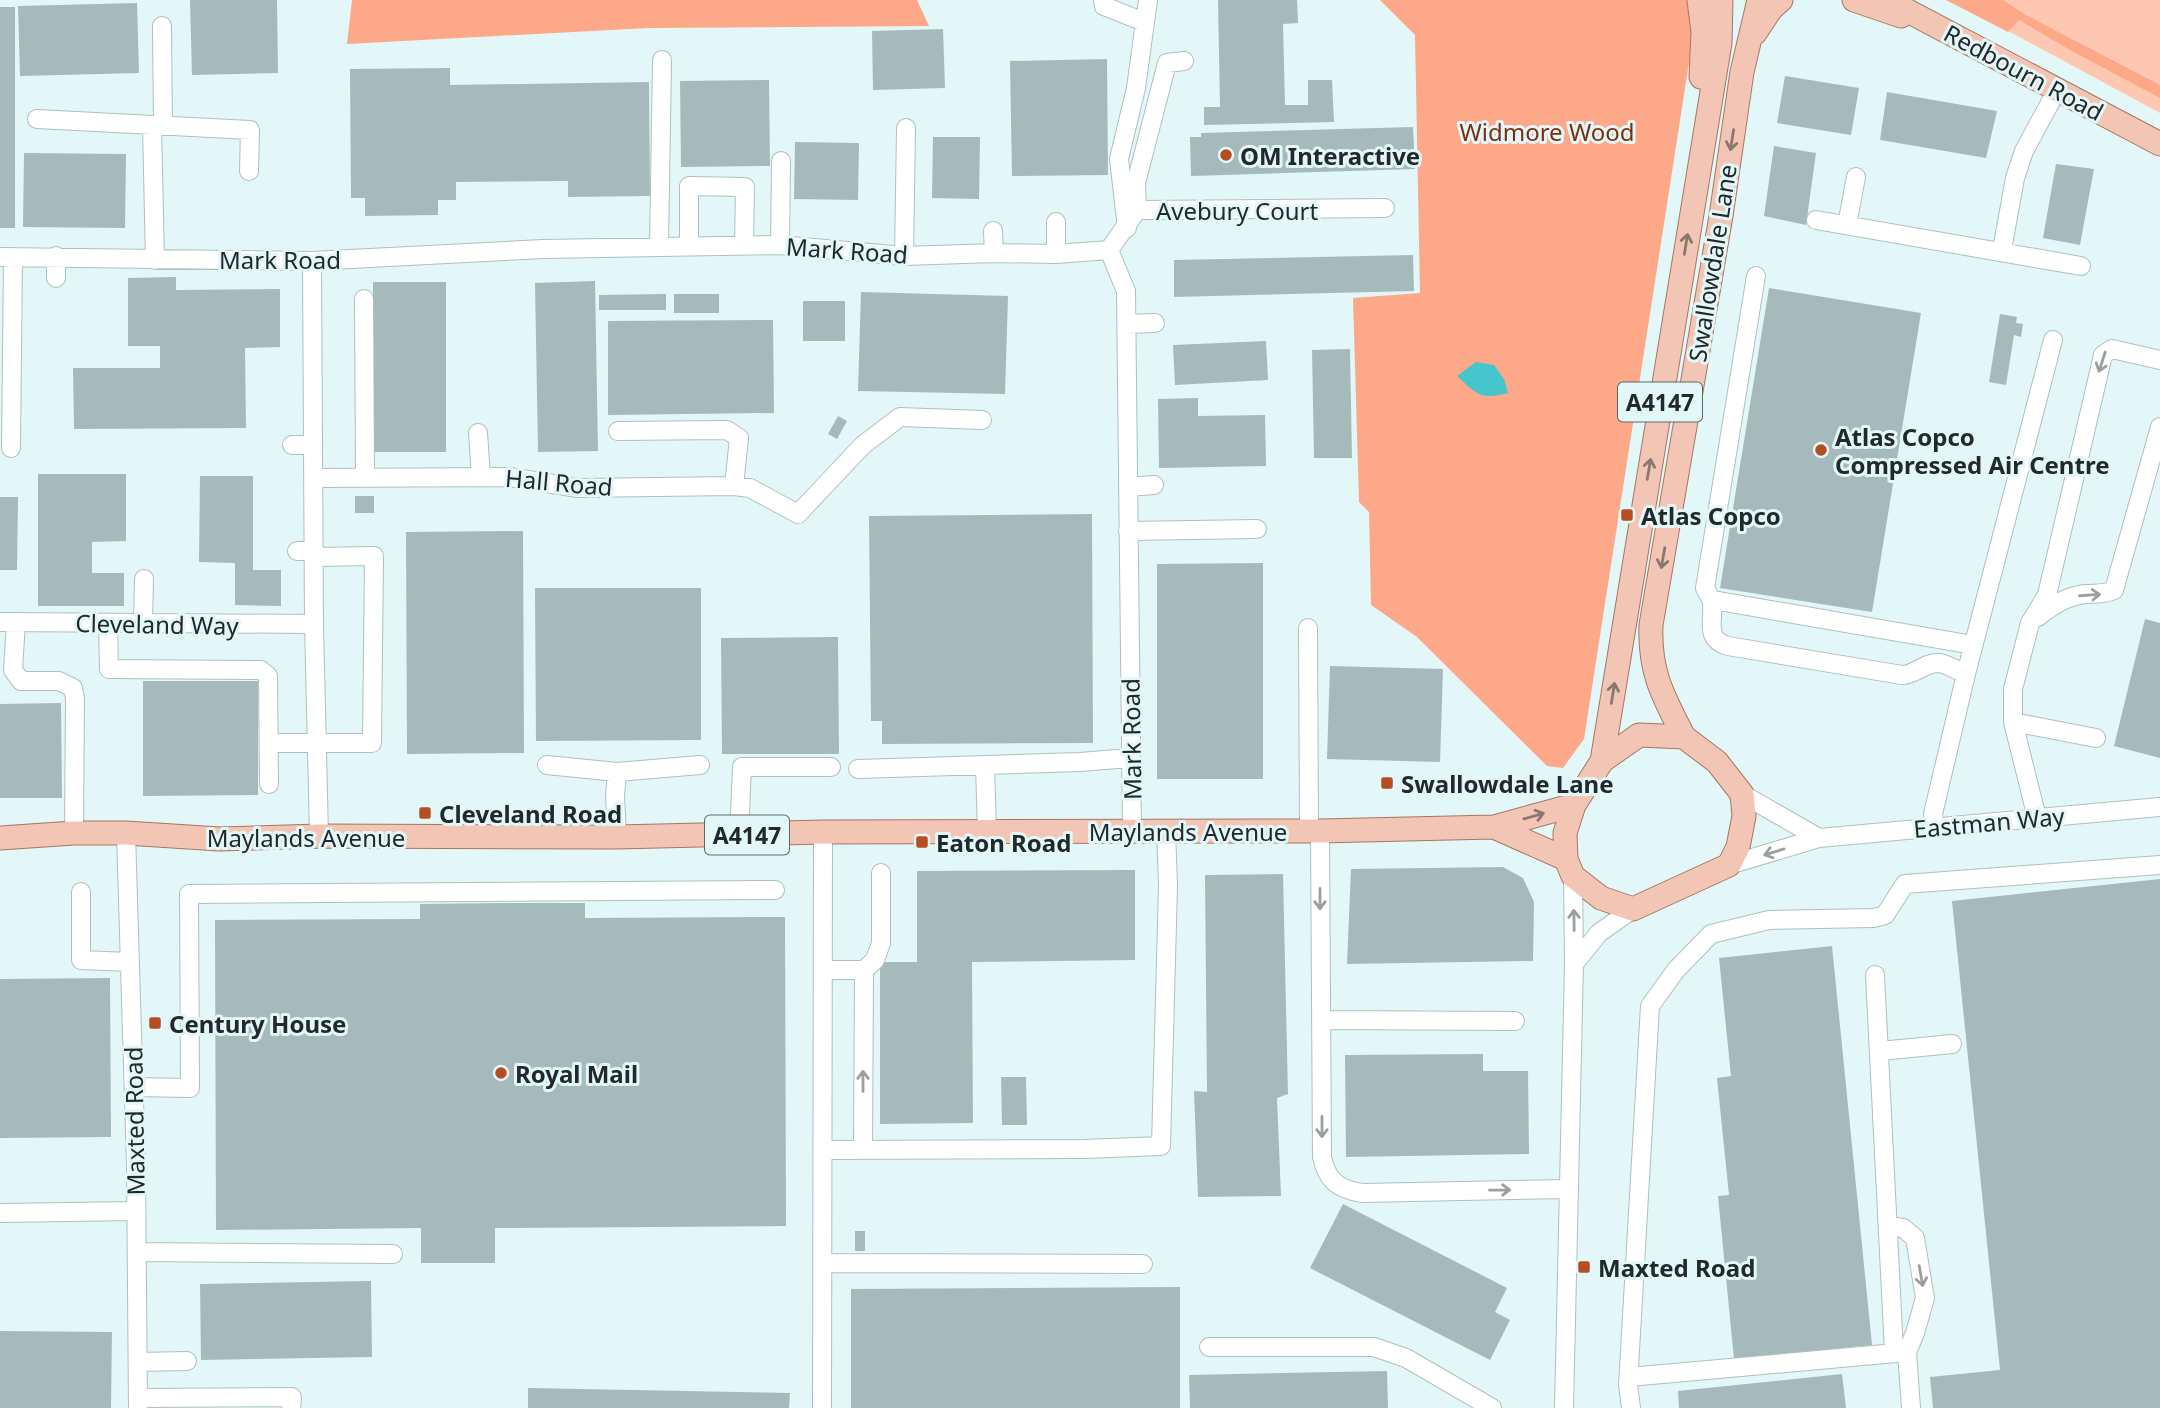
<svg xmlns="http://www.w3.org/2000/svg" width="2160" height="1408" viewBox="0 0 2160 1408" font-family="'Noto Sans',sans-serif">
  <rect width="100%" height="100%" fill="#e3f7f8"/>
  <path fill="#fec7b2" d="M1951,0H2160V113Z"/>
  <path fill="#fda888" d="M352,0H917L929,26L648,28L347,44Z
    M1380,0H1690L1697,11L1584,739L1563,768L1547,766L1417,637L1371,605L1369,512L1359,502L1353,298L1420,293L1415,35Z
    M1946,0H2003L2024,14L2160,85V98L2070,50L2019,20L2008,32Z"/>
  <path fill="#46c5cd" d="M1476,362L1494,365L1504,379L1508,393C1481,400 1477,395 1457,376Z"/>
  <path fill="#a7babb" d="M190,0H277L278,73L192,75Z
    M1218,0H1297L1298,23L1283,24L1285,105H1308V80H1332L1334,122L1204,125V107H1220Z
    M137,3L139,73L20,76L18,6Z
    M0,7H15V228H0Z
    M943,29L945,88L873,90L872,31Z
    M1107,59L1108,175L1012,176L1010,61Z
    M450,68V85L649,82L650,196L568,197V181L456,182V200H438V215L365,216V198H351L350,69Z
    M1785,76L1859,88L1851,135L1777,123Z
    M769,80L770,166L681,167L680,81Z
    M1887,92L1997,111L1986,158L1880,140Z
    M1413,127L1415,169L1191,176L1190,137H1201V133Z
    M933,137H980L979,199L932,198Z
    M795,142L859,143L858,200L794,199Z
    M1774,146L1816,153L1806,225L1764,216Z
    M24,153L126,154L125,228L23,227Z
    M2056,164L2094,169L2080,245L2043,238Z
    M1413,255L1414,291L1174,297V260Z
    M176,277V290L280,289V347L245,348L246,428L74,429L73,368H160V346H128V278Z
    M595,281L598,451L538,452L535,283Z
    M373,282H446V452H373Z
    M1769,288L1921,313L1872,612L1720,588Z
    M861,292L1008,296L1005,394L858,391Z
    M666,294V310H599V295Z
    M674,294H719V313H674Z
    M803,301H845V341H803Z
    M2000,314L2017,317L2016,323L2023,324L2021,337L2014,335L2006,385L1989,382Z
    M773,320L774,413L608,415V321Z
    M1266,341L1268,380L1175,385L1173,345Z
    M1350,349L1352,458H1314L1312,350Z
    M1198,398V416L1265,415L1266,466L1159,468L1158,399Z
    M838,416L847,421L837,439L828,434Z
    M38,474H126V541L92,542V573H124V606H38Z
    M200,476H253V570H281V606L235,605V563L199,562Z
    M355,496H374V513H355Z
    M0,497H18L17,570H0Z
    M1092,514L1093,743L882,744V721H871L869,516Z
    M523,531L524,753L407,754L406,532Z
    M1263,563V779H1157V564Z
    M535,588H701V740L536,741Z
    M2145,619L2160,623V758L2114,746Z
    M838,637L839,754H722L721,638Z
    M1330,666L1443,669L1440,762L1327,759Z
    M143,681H258V795L143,796Z
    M61,703L62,798H0V704Z
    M1503,867L1523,878L1534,902L1533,961L1347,964L1351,869Z
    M1135,870V960L972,962L973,1123L880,1124V962H917V871Z
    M1283,874L1288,1094L1277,1098L1281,1196L1198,1197L1194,1091L1207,1092L1205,875Z
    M2160,879V1408H1933L1930,1377L2000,1370L1952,901Z
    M503,903H585V918L785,917L786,1226L495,1228V1263H421V1228L216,1230L215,920L420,919V904Z
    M1832,946L1872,1345L1734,1359L1718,1196L1729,1195L1717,1078L1731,1076L1719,958Z
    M110,978L111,1137L0,1138V979Z
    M1483,1054V1071H1528L1529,1154L1346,1157L1345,1055Z
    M1001,1077H1026L1027,1125H1002Z
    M1343,1204L1507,1288L1495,1312L1510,1320L1490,1360L1310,1268Z
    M855,1231H865V1251H855Z
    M371,1281L372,1357L201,1360L200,1284Z
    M1180,1287V1408H851V1289Z
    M0,1331L112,1332L111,1408H0Z
    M1387,1371L1388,1408H1190L1189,1375Z
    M1842,1374L1846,1408H1679L1678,1391Z
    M528,1388L790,1393L789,1408H528Z"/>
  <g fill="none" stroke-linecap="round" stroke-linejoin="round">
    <defs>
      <path id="minor" d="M1103,0L1104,6L1144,22
        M162,26L163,126
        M37,119L250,130L249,171
        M152,126L155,260
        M1137,210L1136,183L1167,63L1184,61
        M1816,220L2081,266
        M1056,222V254
        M1847,225L1856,177
        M1127,228L1119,159L1136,88L1148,0
        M993,231L994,253
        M780,245L781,161
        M689,246V186L745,187L744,246
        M659,247L662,60
        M1109,250L1137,210L1385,208
        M2002,250L2015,178L2024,151L2057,90
        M904,256L906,128
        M0,257L312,261L543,249L780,245L904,256L994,253L1056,254L1109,250L1126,291L1132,831
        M312,261L314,624L319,836
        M1756,276L1705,588C1707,593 1712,598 1712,603C1714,621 1704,639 1728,646L1902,675C1915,675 1925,662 1939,663C1948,664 1957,671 1966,674
        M56,278V256
        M364,299L365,477
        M1127,324L1155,323
        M618,431L727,430L739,438L734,486
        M478,433L481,477
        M292,445H312
        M11,448L13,257
        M314,478L509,477L578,488L734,486L750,488L798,514L863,445L900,417L982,420
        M1128,487L1154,485
        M1128,531L1257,529
        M297,551H315
        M1713,600L1973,645
        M2038,617C2051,606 2068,596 2085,594C2097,593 2103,595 2114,590L2160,427
        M0,622L314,624
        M16,622L13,670L21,681H59L73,688L75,699L74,833
        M108,623L109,669L261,670L268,676L269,784
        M143,623L144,579
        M1308,628L1309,831
        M2013,722L2096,738
        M269,743H372L374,556L314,557
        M547,765L617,772
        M985,765L987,833
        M858,769L1080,762L1130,758
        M1742,794L1819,838
        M2037,818L2013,722V689L2030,623L2047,595L2103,355L2112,349L2160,360
        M1934,827L1933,814L1966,674L2053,340
        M1320,831L1322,1157C1327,1181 1338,1189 1362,1193L1569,1189
        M126,833L136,1166L138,1408
        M739,835L742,767H831
        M617,837L615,796L617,772L700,765
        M1729,865L1819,838L2160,807
        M81,892V960L130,962
        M1574,964L1599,933L1633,909
        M824,970H864L875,960L881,943V873
        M1875,975L1894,1352
        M1321,1020L1515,1021
        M1880,1051L1952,1044
        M134,1087L190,1088L189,894L775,890
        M863,1149L864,970
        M823,1150L1083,1149L1161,1146L1168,885L1166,830
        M0,1213L136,1211
        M1889,1226L1903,1228L1915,1238L1925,1298L1915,1333L1907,1352L1911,1408
        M137,1252L393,1254
        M823,1263L1143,1264
        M1209,1347H1374L1406,1358L1492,1408
        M138,1362L187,1361
        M1629,1377L1907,1352
        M138,1398L292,1397L291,1408
        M822,1408L823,832
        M1564,1408L1574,964L1573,876
        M1631,1408L1628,1385L1650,1006L1676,970L1711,934L1769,920L1873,918L1885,915L1905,884L2160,865"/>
      <path id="major" d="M1699,0L1703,32L1701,77
        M1854,0L1901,16
        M1887,0L2160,144
        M1755,33L1771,9L1781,0
        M1639,735L1684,737L1717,762L1742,794L1744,816L1738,847L1729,865L1633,909L1601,898L1573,876L1566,859L1565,833L1574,805L1602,761Z
        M1684,737C1663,696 1649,672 1651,625L1721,216L1742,72L1759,0
        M1602,761L1720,43L1721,0
        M1494,827L1566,859
        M0,838L74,833H126L219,839L319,836L617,837L823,832L1320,831L1494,827L1574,805"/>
    </defs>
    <use href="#minor" stroke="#adc0c1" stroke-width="20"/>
    <use href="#major" stroke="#a57663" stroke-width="25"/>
    <use href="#minor" stroke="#fff" stroke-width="18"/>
    <use href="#major" stroke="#f3c5b4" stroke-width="23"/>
  </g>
  <defs><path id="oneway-shaft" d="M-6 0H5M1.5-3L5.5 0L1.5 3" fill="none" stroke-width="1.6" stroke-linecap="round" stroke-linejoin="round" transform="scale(1.75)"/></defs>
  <g stroke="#8a776f">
    <use href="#oneway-shaft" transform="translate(1732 140) rotate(99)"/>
    <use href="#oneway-shaft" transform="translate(1686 244) rotate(-81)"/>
    <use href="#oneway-shaft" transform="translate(1649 469) rotate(-80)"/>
    <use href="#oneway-shaft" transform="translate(1663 558) rotate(100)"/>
    <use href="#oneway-shaft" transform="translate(1613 693) rotate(-81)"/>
    <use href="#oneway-shaft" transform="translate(1534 816) rotate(-16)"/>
  </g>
  <g stroke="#9c9f9f">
    <use href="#oneway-shaft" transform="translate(2102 362) rotate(108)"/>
    <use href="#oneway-shaft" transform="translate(2090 595) rotate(-4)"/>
    <use href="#oneway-shaft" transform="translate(1774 852) rotate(163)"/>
    <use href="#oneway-shaft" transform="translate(1320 899) rotate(90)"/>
    <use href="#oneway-shaft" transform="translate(1574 920) rotate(-91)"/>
    <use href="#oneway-shaft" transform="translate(863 1081) rotate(-90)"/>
    <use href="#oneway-shaft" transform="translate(1322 1127) rotate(90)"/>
    <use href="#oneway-shaft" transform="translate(1500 1190) rotate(-1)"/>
    <use href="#oneway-shaft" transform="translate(1921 1276) rotate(80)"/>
  </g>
  <g fill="#b54f23" stroke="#e3f7f8" stroke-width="2.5">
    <circle cx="1226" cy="155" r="7"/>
    <circle cx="1821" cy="450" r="7"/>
    <rect x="1620" y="508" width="14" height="14" rx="3.5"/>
    <rect x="1380" y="776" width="14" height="14" rx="3.5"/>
    <rect x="418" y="806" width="14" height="14" rx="3.5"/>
    <rect x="915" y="835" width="14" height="14" rx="3.5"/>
    <rect x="148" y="1016" width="14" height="14" rx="3.5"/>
    <circle cx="501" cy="1073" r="7"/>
    <rect x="1577" y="1260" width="14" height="14" rx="3.5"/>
  </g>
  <g text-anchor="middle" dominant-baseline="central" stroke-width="6" stroke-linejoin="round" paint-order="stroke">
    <g fill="#e3f7f8" stroke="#5c6768" stroke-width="2">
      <rect x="1618" y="382.5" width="84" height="39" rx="5"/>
      <rect x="705" y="815.5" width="84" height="39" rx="5"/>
    </g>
    <g font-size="23" font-weight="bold" fill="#22292a">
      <text x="1660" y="402">A4147</text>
      <text x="747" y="835">A4147</text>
    </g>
    <g font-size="24" fill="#22292a" stroke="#e3f7f8">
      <text transform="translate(2024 72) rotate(28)">Redbourn Road</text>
      <text x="1237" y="210">Avebury Court</text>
      <text transform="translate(847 250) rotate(4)">Mark Road</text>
      <text x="280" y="259">Mark Road</text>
      <text transform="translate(1712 263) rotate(-81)">Swallowdale Lane</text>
      <text transform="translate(559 482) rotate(5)">Hall Road</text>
      <text transform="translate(157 624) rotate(1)">Cleveland Way</text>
      <text transform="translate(1131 739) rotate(-91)">Mark Road</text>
      <text transform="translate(1989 822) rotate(-5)">Eastman Way</text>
      <text x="1188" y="831">Maylands Avenue</text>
      <text x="306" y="837">Maylands Avenue</text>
      <text transform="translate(134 1121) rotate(-91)">Maxted Road</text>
    </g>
    <g font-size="24" fill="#7b3111" stroke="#e3f7f8">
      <text x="1547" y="131">Widmore Wood</text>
    </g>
    <g font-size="24" font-weight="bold" fill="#22292a" stroke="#e3f7f8" text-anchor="start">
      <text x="1240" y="155">OM Interactive</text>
      <text x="1835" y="436">Atlas Copco<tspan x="1835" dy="28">Compressed Air Centre</tspan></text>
      <text x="1641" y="515">Atlas Copco</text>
      <text x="1401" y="783">Swallowdale Lane</text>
      <text x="439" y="813">Cleveland Road</text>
      <text x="936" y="842">Eaton Road</text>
      <text x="169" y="1023">Century House</text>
      <text x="515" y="1073">Royal Mail</text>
      <text x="1598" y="1267">Maxted Road</text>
    </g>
  </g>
</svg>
